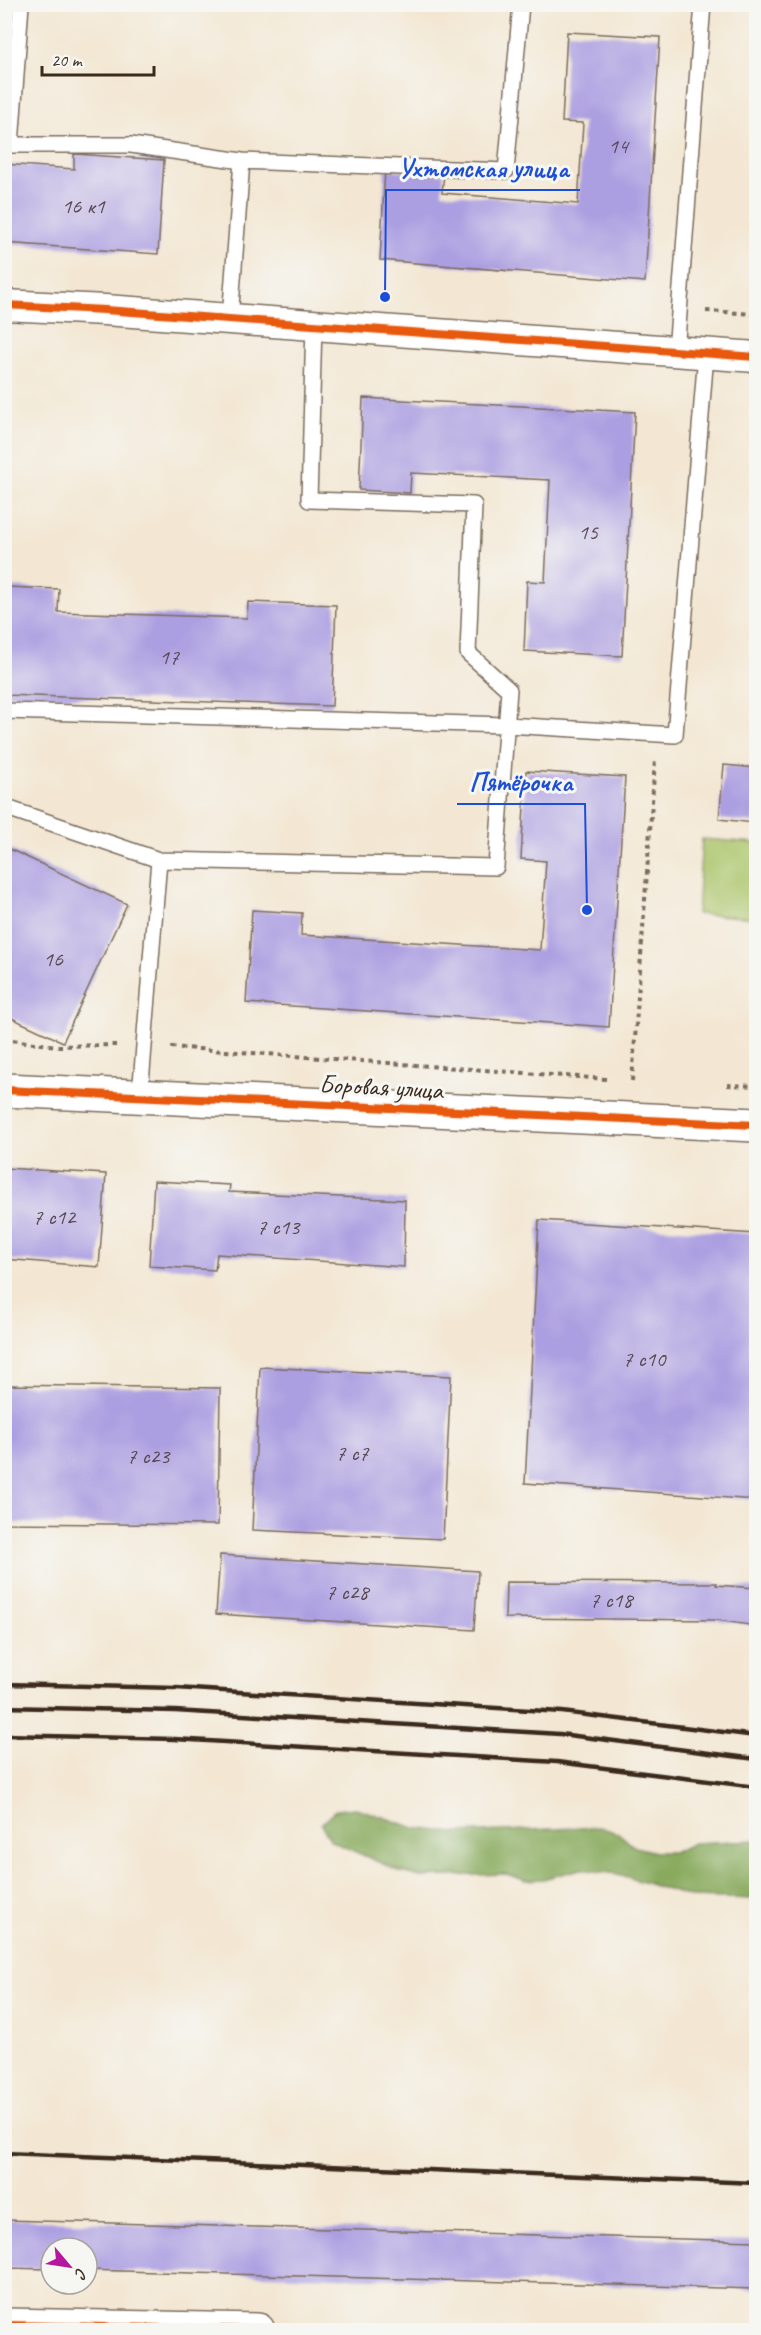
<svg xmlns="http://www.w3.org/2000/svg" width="761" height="2335" viewBox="0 0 761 2335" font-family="Caveat,sans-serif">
  <rect width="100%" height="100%" fill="#f6f6f2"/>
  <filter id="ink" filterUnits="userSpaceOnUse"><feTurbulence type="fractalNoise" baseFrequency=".0167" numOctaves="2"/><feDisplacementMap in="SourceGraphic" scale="12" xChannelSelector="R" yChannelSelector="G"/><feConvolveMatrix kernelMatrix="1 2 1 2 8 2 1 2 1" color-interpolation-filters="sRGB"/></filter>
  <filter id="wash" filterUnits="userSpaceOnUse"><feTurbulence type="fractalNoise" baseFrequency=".008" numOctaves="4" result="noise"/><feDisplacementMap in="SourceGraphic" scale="24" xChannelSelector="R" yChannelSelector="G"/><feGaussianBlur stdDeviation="1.35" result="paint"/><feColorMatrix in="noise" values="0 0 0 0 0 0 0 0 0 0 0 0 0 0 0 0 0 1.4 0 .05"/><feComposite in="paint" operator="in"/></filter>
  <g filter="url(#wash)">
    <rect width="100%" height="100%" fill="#f3e7d3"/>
    <path fill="#abc469" stroke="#737744" stroke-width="1.5" d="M702,839L756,843V918L697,914Z"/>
    <path fill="#88aa5d" stroke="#626a3e" stroke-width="1.5" d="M356,1808L415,1828L455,1833L601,1827L619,1834L635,1847L655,1852H675L693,1843L756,1840V1899L690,1897L618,1874L581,1869L543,1879L524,1880L506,1874L420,1877L401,1872L331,1841L321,1824L336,1810Z"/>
    <g id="blocks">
      <path fill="#ac9fe1" d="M4,4H19L16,37L4,36Z
        M567,32L660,37L645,282L380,260L385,169L444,174L442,193L578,204L583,123L562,122Z
        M74,154L164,160L158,254L4,243V164L74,169Z
        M363,398L635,412L622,656L524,651L527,581L545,582L550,480L411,473L410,493L359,490Z
        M4,587L59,589L58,612L247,618L248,602L336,605L332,706L4,695Z
        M724,765L756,768L754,823L719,819Z
        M526,771L625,777L609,1027L246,1003L252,910L302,913L301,935L540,950L546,861L521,859Z
        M5,847L127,904L63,1042L5,1015Z
        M4,1168L106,1174L99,1267L4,1259Z
        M154,1181L230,1185L229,1192L405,1200L404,1267L217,1254L215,1270L149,1266Z
        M539,1220L756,1234V1500L525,1483Z
        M260,1367L451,1376L443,1539L252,1530Z
        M4,1385L220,1388L218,1525L4,1523Z
        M220,1555L478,1571L474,1630L216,1614Z
        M506,1582L717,1583L716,1585L756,1588V1626L716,1620L505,1618Z
        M4,2220L756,2241V2289L87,2270V2248H51V2269L4,2268Z"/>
    </g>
  </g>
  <g filter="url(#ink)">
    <use href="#blocks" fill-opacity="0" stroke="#7b6c5d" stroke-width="1.5"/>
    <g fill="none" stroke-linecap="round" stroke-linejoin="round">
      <defs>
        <path id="service" d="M21,4L11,145H131L242,161
          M230,319L242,161L506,171L521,4
          M676,352L703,4
          M4,711L507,725L675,735L706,354
          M4,807L159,860
          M140,1096L159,860L496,867L509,690L468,653L474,505L309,500L314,325"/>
        <path id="minor" d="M4,305L105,310L756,357"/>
        <path id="tertiary" d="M4,1090L756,1125
          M4,2325L258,2330"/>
      </defs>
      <use href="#service" stroke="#7b6c5d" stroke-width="18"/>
      <use href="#minor" stroke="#7b6c5d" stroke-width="33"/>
      <use href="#tertiary" stroke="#7b6c5d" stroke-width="36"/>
      <path stroke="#7b6c5d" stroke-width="4" stroke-dasharray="4.5 4.5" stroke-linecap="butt" d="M706,311L756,314
        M756,690L750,737L756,741
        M4,1039L57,1046L118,1045
        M171,1047L606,1079
        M632,1081L655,760
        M727,1085L756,1086"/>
      <use href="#service" stroke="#fff" stroke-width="15"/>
      <use href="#minor" stroke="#fff" stroke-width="30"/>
      <use href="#tertiary" stroke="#fff" stroke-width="33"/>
      <path stroke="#3b2a1e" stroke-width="4.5" d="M4,1684L176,1688L562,1712L756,1736
        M4,1707L175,1711L560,1734L756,1759
        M4,1735L174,1739L557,1762L756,1787
        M4,2153L756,2183"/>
      <defs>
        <path id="cycleway" d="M4,305L105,310L756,357
          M4,1090L756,1125
          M4,2325L258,2330"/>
      </defs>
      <use href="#cycleway" stroke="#f6f6f2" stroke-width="11"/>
      <use href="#cycleway" stroke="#e8590c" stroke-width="8"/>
    </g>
  </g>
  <g text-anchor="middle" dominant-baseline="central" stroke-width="6" stroke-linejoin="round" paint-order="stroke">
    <g font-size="22" fill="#57474f">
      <text x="618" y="146">14</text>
      <text x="83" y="206">16 к1</text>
      <text x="588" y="532">15</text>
      <text x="169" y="657">17</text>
      <text x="53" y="959">16</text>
      <text x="54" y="1217">7 с12</text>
      <text x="278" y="1227">7 с13</text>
      <text x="644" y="1359">7 с10</text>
      <text x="352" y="1453">7 с7</text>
      <text x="148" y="1456">7 с23</text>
      <text x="347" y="1592">7 с28</text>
      <text x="611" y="1600">7 с18</text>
    </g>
    <g font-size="26" fill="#3b2a1e" stroke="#f6f6f2">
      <text transform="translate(381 1087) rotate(3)">Боровая улица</text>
    </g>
  </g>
  <path fill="none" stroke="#1d4ed8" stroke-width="2" d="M385 297L386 190H580M587 910L585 804H457"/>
  <g fill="#1d4ed8" stroke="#f6f6f2" stroke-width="2">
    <circle cx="385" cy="297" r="6"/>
    <circle cx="587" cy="910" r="6"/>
  </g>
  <g font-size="27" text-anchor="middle" font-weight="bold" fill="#1d4ed8" stroke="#f6f6f2" stroke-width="6" stroke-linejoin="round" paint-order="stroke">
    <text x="483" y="177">Ухтомская улица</text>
    <text x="521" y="791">Пятёрочка</text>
  </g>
  <rect width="761" height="2335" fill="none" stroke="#f6f6f2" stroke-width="24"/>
  <g transform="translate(69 2266) rotate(119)"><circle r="28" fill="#f6f6f2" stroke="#aba49d" stroke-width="1.5"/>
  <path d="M0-4.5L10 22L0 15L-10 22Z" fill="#b5179e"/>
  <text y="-9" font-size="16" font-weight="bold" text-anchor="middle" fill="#3b2a1e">С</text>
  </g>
  <path d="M42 66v9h112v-9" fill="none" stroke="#3b2a1e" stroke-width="3"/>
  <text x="51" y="66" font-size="18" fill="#3b2a1e" stroke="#f6f6f2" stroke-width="4.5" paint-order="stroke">20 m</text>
</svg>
